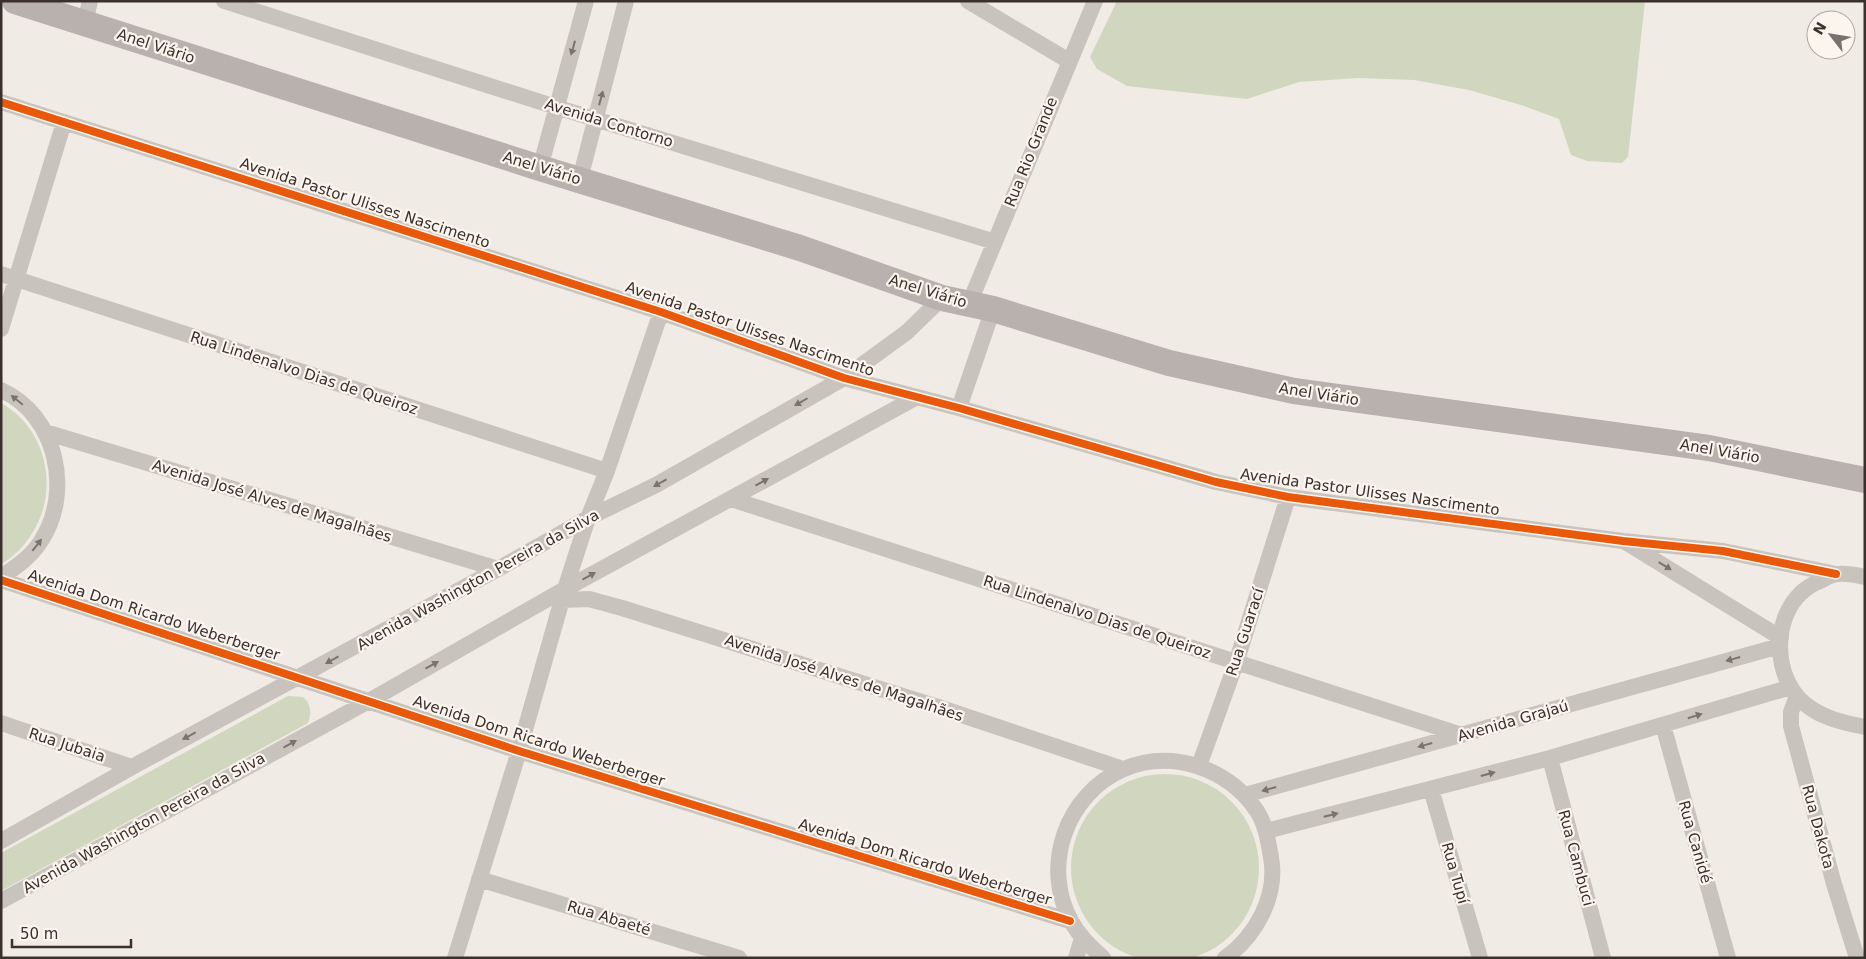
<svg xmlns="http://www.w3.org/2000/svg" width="1866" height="959" viewBox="0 0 1866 959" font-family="'DejaVu Sans',sans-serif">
  <rect width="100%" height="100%" fill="#f0ebe5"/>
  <path fill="#d1d6bf" d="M1117,1H1645L1628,157L1622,163L1587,161L1571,155L1559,119L1521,105L1469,90L1414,80L1358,78L1299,82L1247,99L1127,86L1097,69L1090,57Z
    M1,403C48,429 60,492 31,535C24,546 13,558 1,564Z
    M288,696L303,697C311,704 312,713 308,723L1,891V853Z
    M1071 868a94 94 0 1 1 188 0a94 94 0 1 1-188 0Z"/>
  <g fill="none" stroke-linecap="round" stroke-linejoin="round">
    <path stroke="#c9c3be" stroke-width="16" d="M224,1L556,107L995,242
      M968,1L1069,61
      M85,23L90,1
      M1,102L661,312L844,378L959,408L1216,482L1288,497L1623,541L1723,551L1836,574
      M540,168L586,1
      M580,179L626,1
      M1,274L607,471
      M969,304L1095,1
      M1,329L64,122
      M1,390C57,415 73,492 41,541C31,557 16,567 1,577
      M959,408L993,309
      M45,432L498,569
      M731,499L1462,735
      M1627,543L1781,638
      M1865,577C1856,575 1847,573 1838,574C1832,574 1826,578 1820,581C1813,584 1807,587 1801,593C1772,620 1773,678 1805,704C1822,718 1844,723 1865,727
      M1,580L519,751L1070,921
      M562,600L589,599L622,608L944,709L1123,769
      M1797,696L1791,712V726L1834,884L1857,958
      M1,723L132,767
      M1663,725L1728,958
      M1550,758L1603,958
      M1199,766L1236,663L1288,497
      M1431,789L1480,958
      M1245,795L1780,646
      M1266,831L1550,758L1791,687
      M1,841L132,767L498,569L588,518L656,485L844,378L907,332L942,298
      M479,879L739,958
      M1,901L369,701L565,589L917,397
      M455,958L519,751L565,589L588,518L607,471L661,312
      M1076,958L1082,938
      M1103,958C1091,947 1079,936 1071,921C1041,866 1066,794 1124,769C1172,749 1228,768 1257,811C1266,825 1268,841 1271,857C1278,896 1256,936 1225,958"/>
    <path stroke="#b8b1ad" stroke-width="26" d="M15,1L540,168L800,248L942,298L993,309L1169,363L1294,391L1709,448L1865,480"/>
    <defs>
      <path id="cycleway" d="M1,102L661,312L844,378L959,408L1216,482L1288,497L1623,541L1723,551L1836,574
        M1,580L519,751L1070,921"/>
    </defs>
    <use href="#cycleway" stroke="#fbf5ee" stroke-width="11"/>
    <use href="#cycleway" stroke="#e8590c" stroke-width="8"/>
  </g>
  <defs><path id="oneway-solid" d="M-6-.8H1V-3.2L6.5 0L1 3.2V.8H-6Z" transform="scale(1.25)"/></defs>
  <g fill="#7b726d">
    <use href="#oneway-solid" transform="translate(573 48) rotate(106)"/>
    <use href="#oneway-solid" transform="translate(601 98) rotate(-75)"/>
    <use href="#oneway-solid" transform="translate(17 400) rotate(-141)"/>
    <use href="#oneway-solid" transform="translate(801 402) rotate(150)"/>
    <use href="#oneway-solid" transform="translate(762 482) rotate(-29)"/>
    <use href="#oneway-solid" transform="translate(660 483) rotate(151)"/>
    <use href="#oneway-solid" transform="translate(37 545) rotate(-52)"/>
    <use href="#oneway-solid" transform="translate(1665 566) rotate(31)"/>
    <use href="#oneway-solid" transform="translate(589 576) rotate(-29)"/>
    <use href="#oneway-solid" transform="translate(1733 659) rotate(164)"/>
    <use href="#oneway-solid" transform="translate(332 660) rotate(151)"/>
    <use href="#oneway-solid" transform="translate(432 665) rotate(-29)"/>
    <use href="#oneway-solid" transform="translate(1695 716) rotate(-17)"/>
    <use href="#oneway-solid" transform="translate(189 736) rotate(152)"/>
    <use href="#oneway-solid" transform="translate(290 744) rotate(-29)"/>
    <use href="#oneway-solid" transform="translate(1425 745) rotate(164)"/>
    <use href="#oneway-solid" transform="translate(1488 774) rotate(-15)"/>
    <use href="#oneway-solid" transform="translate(1269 789) rotate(164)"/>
    <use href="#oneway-solid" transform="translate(1331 815) rotate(-14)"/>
  </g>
  <g text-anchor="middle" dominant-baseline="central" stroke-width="4.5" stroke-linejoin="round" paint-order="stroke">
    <g font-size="15" fill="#3b302b" stroke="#fbf5ee">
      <text transform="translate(156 46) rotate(18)">Anel Viário</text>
      <text transform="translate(609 123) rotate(17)">Avenida Contorno</text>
      <text transform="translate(1031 152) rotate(-68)">Rua Rio Grande</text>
      <text transform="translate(542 168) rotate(17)">Anel Viário</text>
      <text transform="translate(365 203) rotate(18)">Avenida Pastor Ulisses Nascimento</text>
      <text transform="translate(928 291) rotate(17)">Anel Viário</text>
      <text transform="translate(750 329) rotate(19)">Avenida Pastor Ulisses Nascimento</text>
      <text transform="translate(304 373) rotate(18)">Rua Lindenalvo Dias de Queiroz</text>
      <text transform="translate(1319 394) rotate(9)">Anel Viário</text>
      <text transform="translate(1720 451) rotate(10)">Anel Viário</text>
      <text transform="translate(1370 492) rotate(8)">Avenida Pastor Ulisses Nascimento</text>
      <text transform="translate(272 501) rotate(17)">Avenida José Alves de Magalhães</text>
      <text transform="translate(478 580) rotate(-29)">Avenida Washington Pereira da Silva</text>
      <text transform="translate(154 615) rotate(18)">Avenida Dom Ricardo Weberberger</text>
      <text transform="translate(1097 617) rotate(18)">Rua Lindenalvo Dias de Queiroz</text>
      <text transform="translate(1245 632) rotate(-72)">Rua Guarací</text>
      <text transform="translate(844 678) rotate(18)">Avenida José Alves de Magalhães</text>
      <text transform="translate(1513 721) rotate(-16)">Avenida Grajaú</text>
      <text transform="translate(539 741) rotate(18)">Avenida Dom Ricardo Weberberger</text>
      <text transform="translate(67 745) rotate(18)">Rua Jubaia</text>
      <text transform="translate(144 823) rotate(-29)">Avenida Washington Pereira da Silva</text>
      <text transform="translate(1818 827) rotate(75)">Rua Dakota</text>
      <text transform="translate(1695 842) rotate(74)">Rua Canidé</text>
      <text transform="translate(1576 858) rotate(75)">Rua Cambuci</text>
      <text transform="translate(925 862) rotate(17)">Avenida Dom Ricardo Weberberger</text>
      <text transform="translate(1455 873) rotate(74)">Rua Tupí</text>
      <text transform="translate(609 918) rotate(17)">Rua Abaeté</text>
    </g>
  </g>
  <rect width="1866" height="959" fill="none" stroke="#3b302b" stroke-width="5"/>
  <g transform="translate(1831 35) rotate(301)"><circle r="24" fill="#fbf5ee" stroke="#aea6a0"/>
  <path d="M0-4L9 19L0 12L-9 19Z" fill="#7a716c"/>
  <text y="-8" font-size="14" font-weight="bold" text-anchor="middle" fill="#3b302b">N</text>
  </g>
  <path d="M12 939v8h119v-8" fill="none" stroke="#3b302b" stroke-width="2.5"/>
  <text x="20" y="939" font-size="15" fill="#3b302b" stroke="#fbf5ee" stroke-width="4" paint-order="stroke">50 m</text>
</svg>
